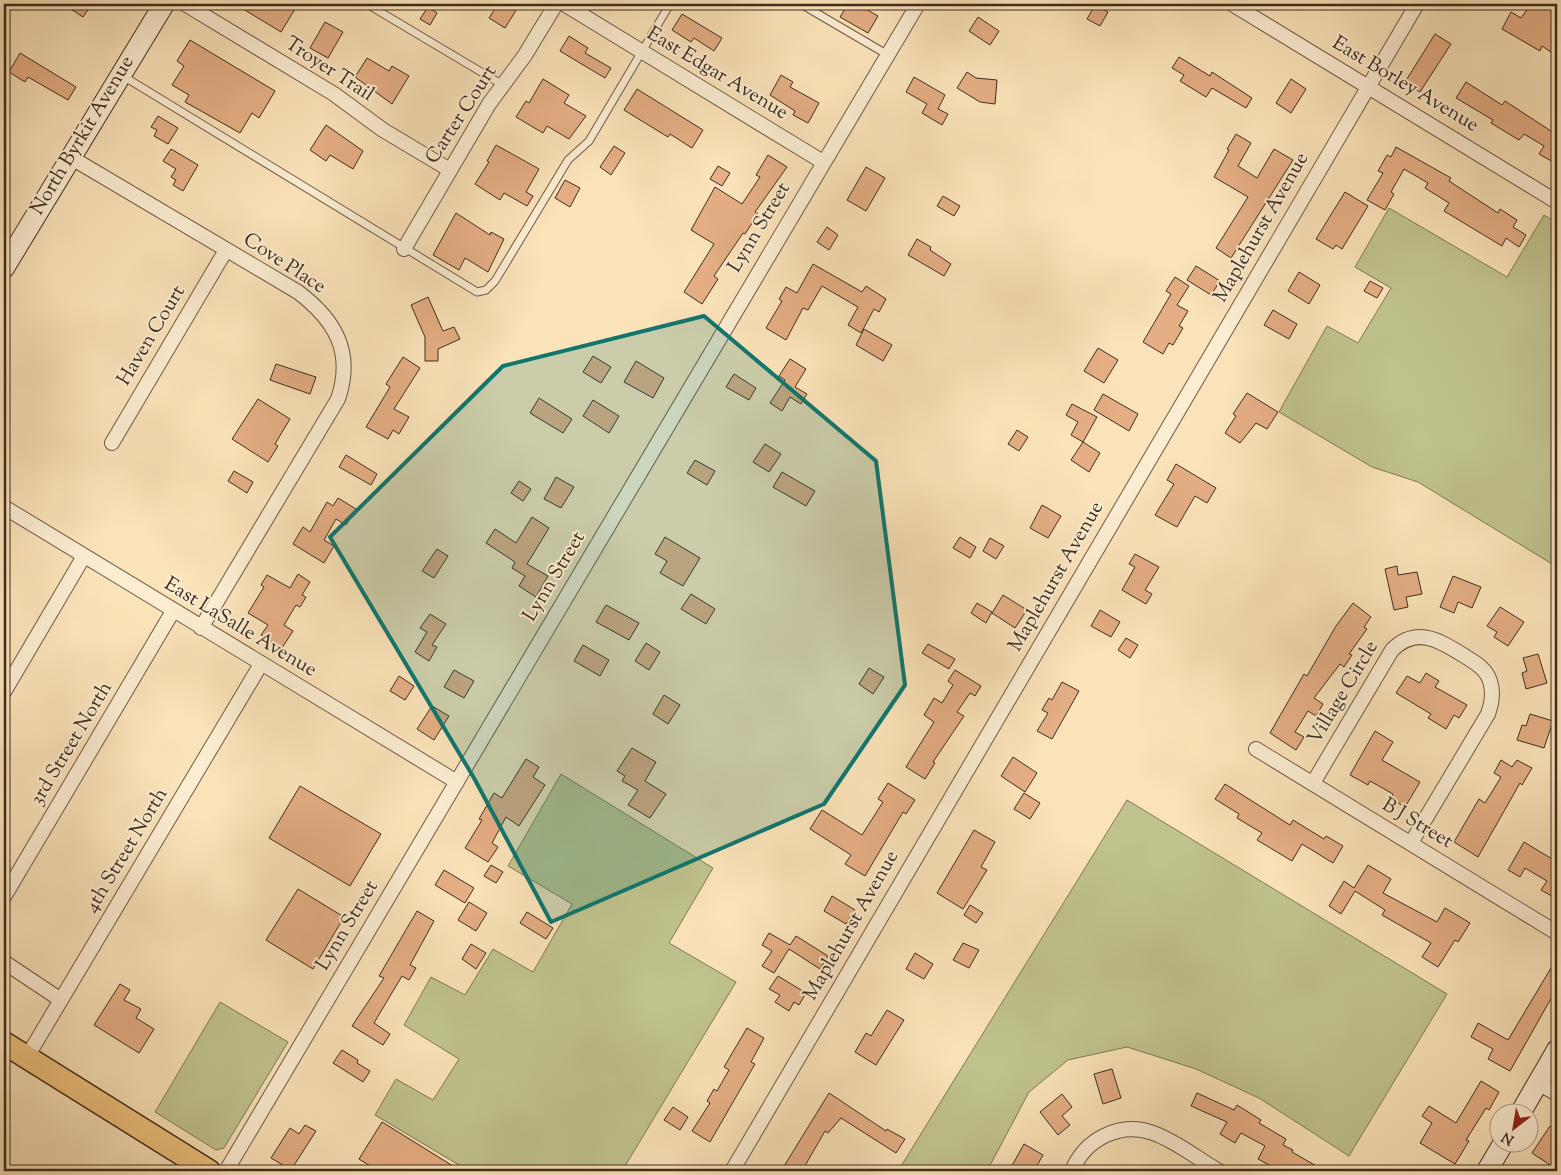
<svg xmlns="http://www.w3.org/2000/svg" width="1561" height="1175" viewBox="0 0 1561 1175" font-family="'Sorts Mill Goudy',serif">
  <rect width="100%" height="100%" fill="#fbe3b9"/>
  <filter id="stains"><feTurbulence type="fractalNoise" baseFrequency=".004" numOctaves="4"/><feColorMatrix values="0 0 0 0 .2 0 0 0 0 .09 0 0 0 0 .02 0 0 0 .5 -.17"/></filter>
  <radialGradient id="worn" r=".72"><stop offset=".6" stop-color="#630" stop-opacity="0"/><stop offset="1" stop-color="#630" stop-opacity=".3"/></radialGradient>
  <path fill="#c0c38e" stroke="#7f7856" d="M1389,208L1507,277L1544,215L1557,223V567L1418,482L1372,467L1279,412L1327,326L1358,343L1391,288L1355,267Z
    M561,774L713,868L669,943L736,982L622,1171H469L375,1115L396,1079L433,1100L459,1059L404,1025L431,977L465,995L493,949L533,972L572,904L508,866Z
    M1127,800L1447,994L1349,1156L1259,1098L1196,1069L1127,1047L1068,1060L1029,1092L987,1171H898Z
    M220,1002L288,1042L224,1148L216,1150L155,1112Z"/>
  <path fill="#e5ae84" stroke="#3e2d1f" d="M63,4H92L83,17Z
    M235,4H298L281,32Z
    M498,4H520L505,28L489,18Z
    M848,4H857L878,16L868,33L840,17Z
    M1531,4H1557V43L1551,52L1542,46L1540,51L1502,29L1511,12L1521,18Z
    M1095,5L1108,12L1100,26L1087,19Z
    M428,7L437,13L430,25L420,19Z
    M682,14L722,38L714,51L694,38L691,42L672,30Z
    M978,17L999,31L990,45L969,31Z
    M325,22L343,32L328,58L310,48Z
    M1435,34L1451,44L1420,92L1405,82Z
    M569,36L588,48L585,53L611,68L605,78L560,51Z
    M190,40L275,91L259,118L252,113L240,133L185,102L189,95L172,85L184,66L177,61Z
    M20,53L76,87L68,100L28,77L25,82L9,72Z
    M1179,57L1210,76L1212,72L1252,98L1246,108L1212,88L1206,97L1180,81L1184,75L1172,68Z
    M367,58L389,71L392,66L409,76L392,104L355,77Z
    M967,72L976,78L997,80L995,104L980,102L957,88Z
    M781,75L793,82L790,87L819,103L808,123L793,115L795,111L770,95Z
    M914,77L945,95L938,109L948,114L942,125L922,113L927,104L906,92Z
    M543,79L569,95L564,103L586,116L569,139L547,126L543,133L516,117L526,101L529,103Z
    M1291,79L1306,89L1291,113L1276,103Z
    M1466,82L1502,105L1505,101L1557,135V156L1553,162L1539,154L1544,146L1524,134L1519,140L1491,123L1493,120L1456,98Z
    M637,89L703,130L692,148L670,134L668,137L624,110Z
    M158,116L178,128L168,144L154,136L157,130L151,127Z
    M326,125L363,151L353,169L330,155L326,161L310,150Z
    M1236,134L1251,143L1238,166L1257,178L1274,149L1293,160L1231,258L1216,248L1248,197L1214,177L1229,150L1227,149Z
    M496,145L539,169L526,192L533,196L527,206L504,193L500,200L475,184L489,162L487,161Z
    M614,146L625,153L611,175L600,167Z
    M1396,147L1451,178L1449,181L1498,213L1500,209L1517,220L1513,227L1526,235L1519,247L1506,238L1502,246L1444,211L1449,203L1425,188L1428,183L1404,169L1391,192L1394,194L1385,210L1367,200L1383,173L1378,171L1387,155L1391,157Z
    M171,149L198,165L183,191L173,185L176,180L171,177L176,169L163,161Z
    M768,155L787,167L755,212L758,214L745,234L743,233L714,276L718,279L702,304L684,292L714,244L691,230L715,187L742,204L760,177L756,175Z
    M718,166L730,173L722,186L710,179Z
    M866,167L885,178L866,211L847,200Z
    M565,180L580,188L570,207L555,198Z
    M1345,192L1368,206L1342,249L1336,245L1333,249L1316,239Z
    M943,196L960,206L954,216L937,206Z
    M456,213L490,235L491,232L504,239L488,272L465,258L459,270L433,255Z
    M827,227L838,235L829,250L817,242Z
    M917,239L931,247L930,250L951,264L944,276L908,255Z
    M813,264L862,292L866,286L886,299L879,312L874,309L861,333L848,325L858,307L822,286L808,310L803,308L786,340L766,328L782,301L779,299L786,287L797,293Z
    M1196,266L1220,281L1211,295L1187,280Z
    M1299,272L1320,285L1309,304L1288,291Z
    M1175,277L1189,286L1177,305L1188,311L1179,326L1183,328L1173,345L1169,343L1163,354L1143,342L1171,294L1166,291Z
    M1370,281L1383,288L1377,298L1364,291Z
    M428,297L443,331L454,327L460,339L438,349V361H425V337L411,305Z
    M1273,310L1297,324L1289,339L1264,325Z
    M864,329L892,345L883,361L856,345Z
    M1098,348L1118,360L1104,383L1084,371Z
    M593,356L611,367L601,383L583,372Z
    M403,357L420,368L394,409L409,417L399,434L393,430L388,439L366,427L390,387L386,384Z
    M790,359L806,369L795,387L807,394L801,404L790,397L782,411L770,403L785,380L779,376Z
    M636,361L664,378L653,398L624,382Z
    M276,364L316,377L310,394L270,380Z
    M734,374L756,388L749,400L726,387Z
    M1247,393L1278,412L1267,429L1256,423L1240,443L1225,433L1236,416L1233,414Z
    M1103,394L1138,414L1129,431L1094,410Z
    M539,398L572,419L563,433L530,413Z
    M258,399L290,419L275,444L278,446L268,462L232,439Z
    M593,400L619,416L609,433L583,416Z
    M1072,404L1097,417L1083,442L1071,435L1078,422L1066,415Z
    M1017,430L1028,437L1019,451L1008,444Z
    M1083,442L1100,453L1089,472L1071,460Z
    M765,444L781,454L769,472L753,462Z
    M346,455L377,474L371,485L339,467Z
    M695,460L715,471L707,485L687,473Z
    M1176,464L1216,488L1207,503L1195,496L1177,527L1155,515L1174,484L1167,480Z
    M234,471L253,482L247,493L228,481Z
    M782,472L815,491L806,506L773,487Z
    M556,477L574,487L561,508L544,499Z
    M519,481L531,489L523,501L511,493Z
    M338,498L356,509L346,525L336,519L324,540L334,546L324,563L293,544L303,527L310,532L327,502L333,506Z
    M1042,505L1061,516L1048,538L1030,528Z
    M532,517L549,528L527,564L548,576L536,597L519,586L525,576L512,568L515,562L486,543L495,529L516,543Z
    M665,537L700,558L683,586L660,573L667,561L655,554Z
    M960,537L976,547L970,558L953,548Z
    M990,538L1004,546L996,559L983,551Z
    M437,549L448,556L434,578L422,571Z
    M1135,554L1159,567L1145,590L1152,594L1146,604L1122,590L1135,567L1129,564Z
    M1397,566L1398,575L1417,572L1422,594L1406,597L1408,607L1394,610L1385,569Z
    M298,574L310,582L302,595L306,597L300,607L296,605L284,625L293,631L282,648L261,635L268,625L248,613L264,587L261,585L267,575L290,588Z
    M1453,576L1481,587L1472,608L1458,602L1454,613L1440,607Z
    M691,594L715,609L706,624L681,609Z
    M1003,595L1027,610L1015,628L992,613Z
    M977,603L992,612L986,623L971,613Z
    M1353,603L1371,617L1364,627L1367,629L1349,654L1352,655L1344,667L1340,664L1314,698L1323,704L1316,716L1308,711L1295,732L1304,737L1296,750L1270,733L1304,674L1307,676L1336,626Z
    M606,605L639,623L629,640L596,622Z
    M1500,607L1524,622L1508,646L1494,637L1497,632L1487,626Z
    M1100,610L1120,622L1111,637L1091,626Z
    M430,614L446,624L432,645L437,647L429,661L415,652L427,632L420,628Z
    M1126,638L1138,645L1130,658L1118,650Z
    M646,643L660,652L649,670L635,661Z
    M928,644L955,659L949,669L922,653Z
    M583,645L609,660L600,676L574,661Z
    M1538,654L1547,683L1526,689L1522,673L1527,671L1523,658Z
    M869,668L884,677L873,694L859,684Z
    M454,670L474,681L464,698L444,687Z
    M955,670L981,686L975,696L970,693L957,712L964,716L933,762L935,763L925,779L906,767L934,722L924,715L934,698L942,703L953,685L948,681Z
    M1426,673L1439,681L1435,687L1467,705L1459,718L1454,715L1446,729L1428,718L1431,714L1396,693L1407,676L1420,683Z
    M399,676L414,686L405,700L390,691Z
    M1062,682L1079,691L1052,739L1037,731L1048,713L1042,710L1049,698L1052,700Z
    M664,695L680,705L668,724L653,714Z
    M432,706L449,716L434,740L417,729Z
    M1530,714L1553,721L1544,748L1517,740L1522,725L1526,726Z
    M1375,731L1393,742L1382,760L1420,782L1405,807L1391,799L1393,794L1370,781L1368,785L1350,775Z
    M632,748L656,762L645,781L666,794L650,818L628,805L638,790L622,781L625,776L617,771Z
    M1013,757L1037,773L1025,792L1001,776Z
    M526,759L539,767L533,777L545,785L519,826L506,817L492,843L498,847L488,862L465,848L482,820L479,819L494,793L502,798Z
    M1501,760L1512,767L1517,760L1532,768L1522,785L1520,783L1478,857L1454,842L1479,799L1485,803L1501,777L1494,773Z
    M888,783L915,800L906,814L903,812L865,876L845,864L851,855L810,829L822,810L862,835L883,802L878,799Z
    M1225,784L1290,825L1293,820L1324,839L1326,836L1343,846L1333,863L1302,844L1292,861L1257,840L1262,833L1237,818L1239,814L1215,799Z
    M300,786L381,834L350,886L269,838Z
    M1024,793L1040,803L1030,819L1014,809Z
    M974,830L995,842L981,867L987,870L963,909L937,893Z
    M1524,842L1557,862V899L1541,890L1547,881L1525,868L1520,877L1508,870Z
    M491,865L503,872L496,883L484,876Z
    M1368,865L1391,879L1383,893L1437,922L1445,908L1470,923L1458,942L1455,940L1438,967L1422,957L1431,943L1382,915L1385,910L1355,891L1341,914L1329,906L1344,881L1354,888Z
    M444,870L474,888L465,903L435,885Z
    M298,889L344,917L313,969L266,940Z
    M832,896L855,910L846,924L824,911Z
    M469,902L487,913L476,931L458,920Z
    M970,905L983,913L976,923L964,915Z
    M417,911L434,921L410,965L416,968L409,980L402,976L374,1023L390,1034L383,1045L352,1026L384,978L379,976Z
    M527,912L553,928L546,939L520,923Z
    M769,933L790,945L796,936L828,956L820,969L789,949L774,973L762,966L772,951L762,945Z
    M963,943L979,950L969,968L953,960Z
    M471,944L486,953L476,969L462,959Z
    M915,953L933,964L924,979L906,969Z
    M1557,958V988L1510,1071L1488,1059L1493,1049L1471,1037L1478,1023L1508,1040Z
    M778,976L806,993L799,1005L794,1002L789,1011L775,1002L780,995L769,989Z
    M120,984L130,990L124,1000L141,1009L136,1018L154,1029L139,1053L94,1025Z
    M887,1010L904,1020L876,1065L855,1052L866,1033L871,1036Z
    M747,1028L764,1038L751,1062L755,1064L710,1142L692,1131L710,1103L707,1101L714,1089L717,1091L729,1070L724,1067Z
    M342,1050L358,1060L357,1063L370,1071L363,1082L333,1063Z
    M1112,1069L1121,1098L1103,1104L1094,1074Z
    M1481,1081L1499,1092L1489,1110L1486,1108L1466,1140L1469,1141L1455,1164L1420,1143L1432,1123L1422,1116L1429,1106L1456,1123Z
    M829,1093L886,1131L887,1129L905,1139L896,1153L841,1118L828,1133L825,1131L802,1171H781Z
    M1197,1093L1234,1110L1237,1105L1261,1120L1259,1123L1286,1139L1283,1145L1293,1150L1292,1152L1325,1171H1280L1258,1159L1265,1146L1241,1133L1235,1143L1220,1134L1227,1122L1191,1106Z
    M1062,1094L1072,1107L1062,1116L1070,1125L1058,1135L1040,1112Z
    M673,1107L688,1117L680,1130L664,1120Z
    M382,1122L461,1171H378L359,1159Z
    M305,1125L316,1131L291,1170L271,1158L290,1128L299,1134Z
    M1550,1126L1557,1131V1161L1553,1167L1532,1153Z
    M1024,1144L1043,1155L1034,1171H1009Z"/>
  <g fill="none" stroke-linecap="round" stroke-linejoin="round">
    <defs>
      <path id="lane" d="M367,4L503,85
        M801,4L888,55
        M123,76L477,292L486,290L495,281L568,160L589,141L670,4"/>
      <path id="street" d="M185,4L334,94L383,130L450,170
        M564,4L823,162
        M1232,4L1557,202
        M70,157L298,292C335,320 354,352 338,399L201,628
        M404,249L489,104L525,55L556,4
        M112,443L226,250
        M4,507L457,782
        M4,692L84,556
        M1256,749L1557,933
        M1313,783L1392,650C1416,626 1439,640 1463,655C1474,662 1486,668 1490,681C1494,693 1492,703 1488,714L1411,843
        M4,897L173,611
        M4,962L61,1000
        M27,1057L261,664
        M1538,1083L1557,1094
        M226,1171L918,4
        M732,1171L1417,4
        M1072,1171C1085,1139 1120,1121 1153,1133C1176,1141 1198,1159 1219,1171"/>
      <path id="secondary" d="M4,268L164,4
        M1521,1112L1557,1050
        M1487,1171L1504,1142"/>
      <path id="primary" d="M4,1043L209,1171"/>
    </defs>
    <use href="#lane" stroke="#6d5a46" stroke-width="9"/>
    <use href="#street" stroke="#6d5a46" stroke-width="16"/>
    <use href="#secondary" stroke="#3e2d1f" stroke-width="22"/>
    <use href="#primary" stroke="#3e2d1f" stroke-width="25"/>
    <use href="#lane" stroke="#fcedd2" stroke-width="7"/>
    <use href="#street" stroke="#fcedd2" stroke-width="14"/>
    <use href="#secondary" stroke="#fcedd2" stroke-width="20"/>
    <use href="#primary" stroke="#eec27c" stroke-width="22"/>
  </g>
  <path fill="#0f766e" fill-opacity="0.2" stroke="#0f766e" stroke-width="4" stroke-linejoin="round" d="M704,316L876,461L905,685L824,804L551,922L474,778L330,537L503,366Z"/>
  <g text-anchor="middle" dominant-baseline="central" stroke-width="4" stroke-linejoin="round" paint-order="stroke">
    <g font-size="20" fill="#3e2d1f" stroke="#fcedd2">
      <text transform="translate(329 70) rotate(33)">Troyer Trail</text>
      <text transform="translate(717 74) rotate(31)">East Edgar Avenue</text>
      <text transform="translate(1405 85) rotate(31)">East Borley Avenue</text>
      <text transform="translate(462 115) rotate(-57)">Carter Court</text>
      <text transform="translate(83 136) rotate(-59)">North Byrkit Avenue</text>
      <text transform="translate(760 228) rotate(-59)">Lynn Street</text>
      <text transform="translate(1262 228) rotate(-60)">Maplehurst Avenue</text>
      <text transform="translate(284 264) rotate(33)">Cove Place</text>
      <text transform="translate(152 336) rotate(-59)">Haven Court</text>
      <text transform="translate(555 577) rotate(-59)">Lynn Street</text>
      <text transform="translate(1057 577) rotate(-60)">Maplehurst Avenue</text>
      <text transform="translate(240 628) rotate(31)">East LaSalle Avenue</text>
      <text transform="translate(1344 693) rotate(-59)">Village Circle</text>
      <text transform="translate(72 744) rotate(-59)">3rd Street North</text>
      <text transform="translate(1417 824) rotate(31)">B J Street</text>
      <text transform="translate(127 851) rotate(-59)">4th Street North</text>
      <text transform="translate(348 926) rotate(-59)">Lynn Street</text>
      <text transform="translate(852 926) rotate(-60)">Maplehurst Avenue</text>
    </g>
  </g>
  <rect width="1561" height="1175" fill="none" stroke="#fbe3b9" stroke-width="20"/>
  <rect x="5" y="5" width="1551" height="1165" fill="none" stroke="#3e2d1f" stroke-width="2.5"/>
  <rect x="10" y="10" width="1541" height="1155" fill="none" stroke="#3e2d1f"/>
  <g transform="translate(1514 1128) rotate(211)"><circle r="24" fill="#fcedd2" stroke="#b0a08a"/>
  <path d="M0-4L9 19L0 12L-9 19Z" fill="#8f2418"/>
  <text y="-8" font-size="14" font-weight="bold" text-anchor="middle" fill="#3e2d1f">N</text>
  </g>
  <rect width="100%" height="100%" filter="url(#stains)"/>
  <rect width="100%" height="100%" fill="url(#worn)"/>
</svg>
